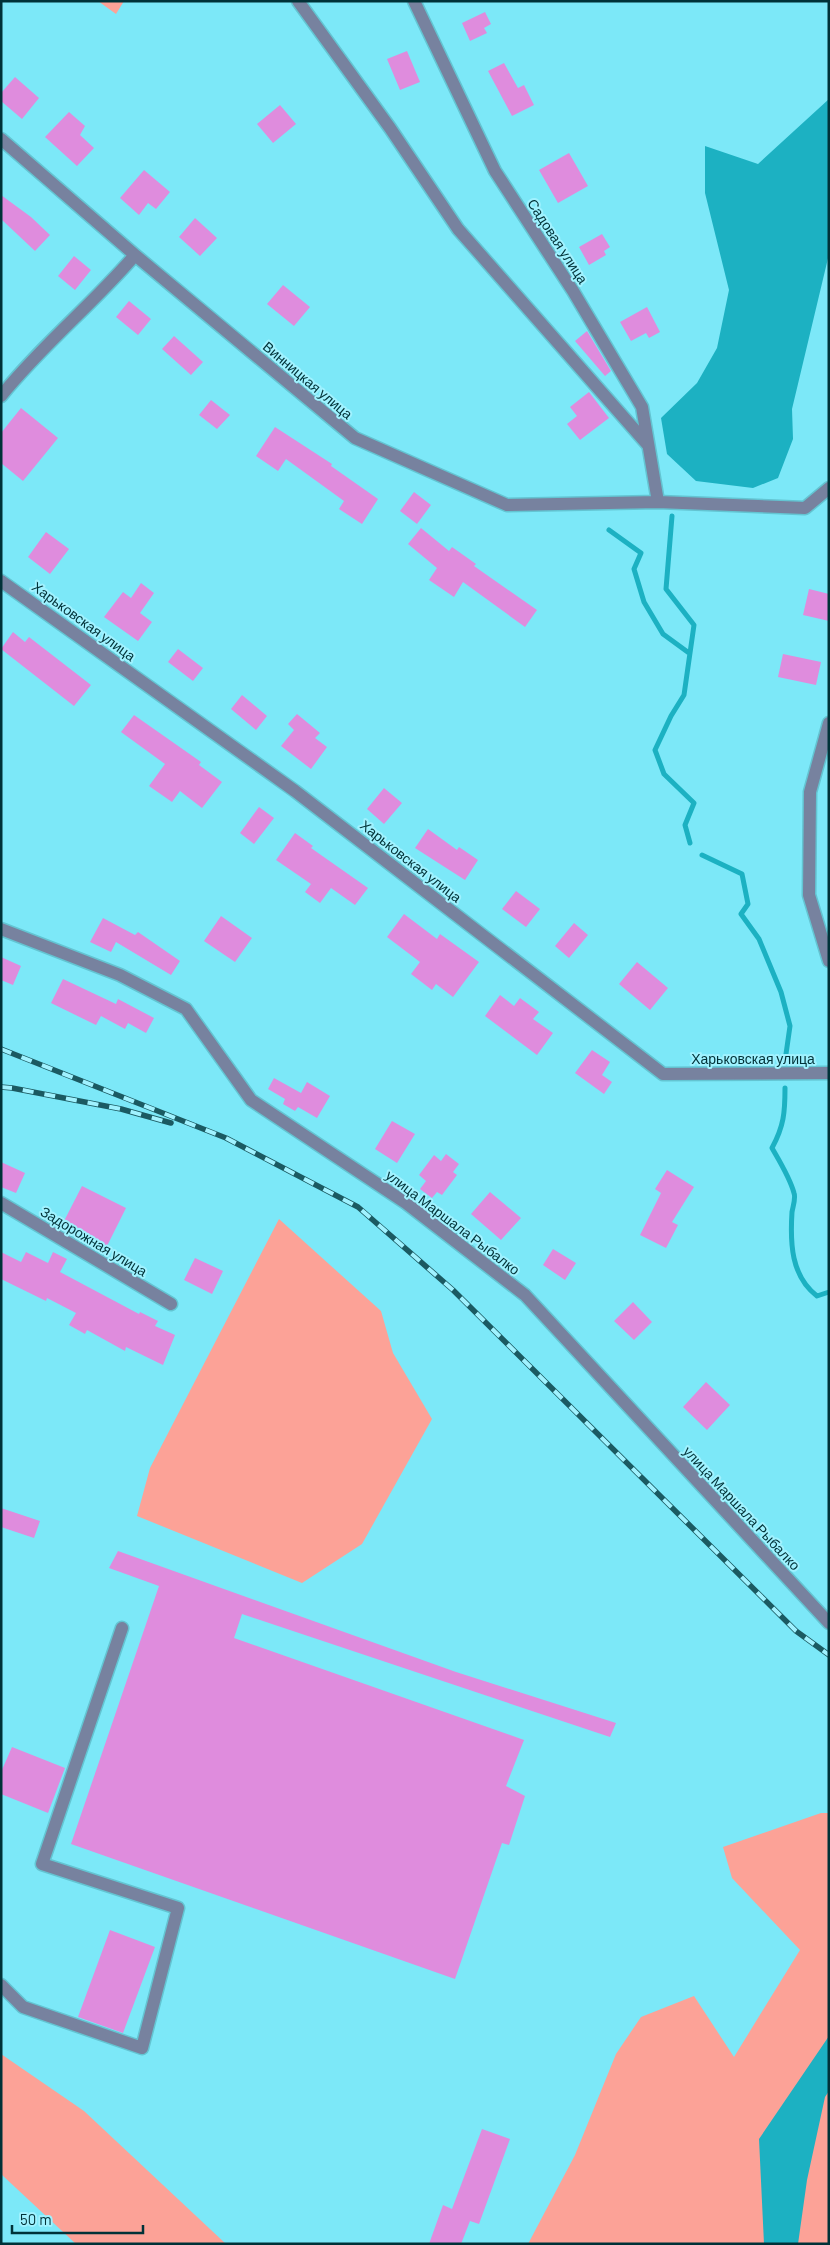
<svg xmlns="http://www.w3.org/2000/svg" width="830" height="2245" viewBox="0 0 830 2245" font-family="Barlow,sans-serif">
  <rect width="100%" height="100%" fill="#7ce8f8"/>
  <path fill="#fca297" d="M98,1H124L116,14Z
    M279,1219L381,1311L393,1353L432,1419L362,1544L302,1583L137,1516L150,1468Z
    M821,1813H829V2244H528L575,2155L616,2054L641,2017L694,1996L734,2057L800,1950L732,1878L723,1847Z
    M1,2054L84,2111L226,2244H76L1,2174Z"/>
  <path fill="#1cb1c2" d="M829,99V254L792,409L793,439L778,478L753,488L696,481L667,454L661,418L697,383L717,348L729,290L705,193V146L758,164Z
    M829,2036V2091L825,2097L807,2180L798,2244H764L759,2139Z"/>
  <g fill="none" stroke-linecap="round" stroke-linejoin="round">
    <path stroke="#1cb1c2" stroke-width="5" d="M672,516L666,589L694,625L684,695L671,716L655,750L664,774L694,803L685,825L690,843
      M609,530L641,553L634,569L644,602L663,634L689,653
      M702,855L742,874L748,904L741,914L759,939L781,992L790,1026L786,1054
      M785,1088C785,1112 784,1126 772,1148C780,1162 790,1178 794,1193C796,1198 793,1206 792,1212C790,1243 791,1276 817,1296L829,1292"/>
  </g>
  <path fill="#df8cdd" d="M485,12L491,24L484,28L487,33L470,41L462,23Z
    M407,51L420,82L400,90L387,59Z
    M504,63L518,88L524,85L534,105L512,116L488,71Z
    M15,77L39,98L22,119L1,101V93Z
    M280,105L296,124L273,143L257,124Z
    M69,112L85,126L80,135L94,148L77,166L45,137Z
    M569,153L588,186L558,203L539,170Z
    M144,170L170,192L156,209L148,203L139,215L120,198Z
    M1,195L31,217L50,235L35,251L1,219Z
    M195,218L217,238L200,256L179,237Z
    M602,234L610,247L604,251L606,255L589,265L579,247Z
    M74,256L91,270L75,290L58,276Z
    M283,285L310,307L294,326L267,304Z
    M129,301L151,319L138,335L116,317Z
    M647,307L660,332L649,338L646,333L631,341L620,322Z
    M587,331L611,371L605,376L575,341Z
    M174,336L203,362L191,375L162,349Z
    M589,392L609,418L580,440L567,424L577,416L570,407Z
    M211,400L230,415L217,429L199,415Z
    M21,408L58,438L23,481L1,463V433Z
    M275,427L332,464L331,466L378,499L362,524L339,509L344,501L286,459L278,471L256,456Z
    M414,492L431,505L417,524L400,511Z
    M421,528L449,551L452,547L476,564L474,566L537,610L525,627L463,582L454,597L429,580L437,568L408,544Z
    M46,532L69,549L50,574L28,557Z
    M141,583L154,593L140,613L152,622L138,641L104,617L123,592L131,598Z
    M809,589L829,594V621L803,615Z
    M13,632L25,642L29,637L91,685L74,706L1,649Z
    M178,649L203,668L193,681L168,662Z
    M783,654L821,662L816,685L778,677Z
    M242,695L267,716L256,730L231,709Z
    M297,714L320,733L315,738L327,747L311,769L281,746L294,730L288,724Z
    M134,715L201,762L199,765L222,782L202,808L180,791L172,802L149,786L165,764L121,732Z
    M384,788L402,803L384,824L367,809Z
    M259,807L274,818L254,844L240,833Z
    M428,829L457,850L459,847L478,860L465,880L415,848Z
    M295,833L313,846L311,848L368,888L355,905L331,888L320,903L305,892L311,884L276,860Z
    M516,891L540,909L526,927L502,909Z
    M404,914L437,939L440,934L479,962L453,997L436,984L432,990L411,974L420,962L387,937Z
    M221,916L252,938L235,962L204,941Z
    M103,918L135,935L138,932L180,961L171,975L116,942L111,952L90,942Z
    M574,923L588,935L569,958L555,946Z
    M1,957L21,966L13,985L1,980Z
    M637,962L668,988L650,1010L619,984Z
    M63,979L116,1004L118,999L154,1018L146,1033L128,1023L125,1029L101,1016L96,1025L51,1003Z
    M500,995L514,1006L520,998L539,1012L533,1019L553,1033L537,1055L485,1016Z
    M592,1050L610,1062L602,1075L612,1082L604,1094L575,1073Z
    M274,1078L301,1093L307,1082L330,1096L317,1118L298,1107L295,1111L283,1104L285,1099L268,1089Z
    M392,1121L415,1134L397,1163L375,1149Z
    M446,1154L459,1164L453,1172L457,1175L442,1195L437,1192L432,1198L420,1189L426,1181L419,1175L434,1155L441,1161Z
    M1,1162L25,1173L16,1193L1,1187Z
    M667,1170L694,1187L672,1222L678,1225L666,1248L640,1235L661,1193L655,1189Z
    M82,1186L126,1208L103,1254L90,1247L93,1238L63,1223Z
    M490,1192L521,1218L501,1240L471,1214Z
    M553,1249L576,1263L565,1280L543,1265Z
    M1,1252L21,1262L26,1252L48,1263L53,1252L67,1259L60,1272L139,1314L140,1312L158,1321L155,1326L175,1335L163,1365L126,1347L125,1351L87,1330L85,1334L69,1325L76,1313L47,1298L46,1301L1,1279Z
    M195,1258L223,1271L212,1294L184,1280Z
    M633,1302L652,1322L634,1340L614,1321Z
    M706,1382L730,1405L707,1430L683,1407Z
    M1,1508L40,1521L34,1538L1,1527Z
    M118,1551L456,1672L616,1723L610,1737L242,1614L234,1638L524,1740L506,1786L525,1796L509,1845L502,1843L455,1979L71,1844L159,1586L109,1568Z
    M12,1747L65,1768L48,1813L1,1794V1772Z
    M110,1930L155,1947L123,2033L78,2017Z
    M482,2129L510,2139L479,2224L470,2221L461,2244H429L443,2205L452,2209Z"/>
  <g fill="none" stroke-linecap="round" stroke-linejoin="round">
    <defs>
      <path id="minor" d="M298,1L390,128L458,229L648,445
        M414,1L495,171L573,291L642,407L658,502
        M1,139L135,255L355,438L507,505L658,502L805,508L829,488
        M1,396C42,345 93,304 135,255
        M1,581L295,791L663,1074L829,1073
        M829,723L810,792L809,895L829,961
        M1,929L120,975L186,1009L251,1100L406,1203L525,1295L829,1623
        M1,1203L171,1304
        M1,1985L23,2007L142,2048L178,1908L42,1864L122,1628"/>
    </defs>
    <use href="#minor" stroke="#63c4d2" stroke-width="15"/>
    <use href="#minor" stroke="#77829f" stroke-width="12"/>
    <defs>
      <path id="rail" d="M1,1049L226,1138L358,1207L453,1290L796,1631L829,1655
        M1,1087L12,1088L121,1109L171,1123"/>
    </defs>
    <use href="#rail" stroke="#1b5a62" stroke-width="5.5"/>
    <use href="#rail" stroke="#a0f2ff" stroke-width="4" stroke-dasharray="11" stroke-linecap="butt"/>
  </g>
  <g text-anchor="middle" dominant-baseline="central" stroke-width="4" stroke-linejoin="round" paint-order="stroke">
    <g font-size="14" fill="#003238" stroke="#a0f2ff">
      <text transform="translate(558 241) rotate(57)">Садовая улица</text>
      <text transform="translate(308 380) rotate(40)">Винницкая улица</text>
      <text transform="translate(84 621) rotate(36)">Харьковская улица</text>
      <text transform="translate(411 861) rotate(38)">Харьковская улица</text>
      <text x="753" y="1058">Харьковская улица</text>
      <text transform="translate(453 1222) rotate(37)">улица Маршала Рыбалко</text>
      <text transform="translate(94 1241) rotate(31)">Задорожная улица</text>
      <text transform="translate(742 1508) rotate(47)">улица Маршала Рыбалко</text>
    </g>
  </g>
  <rect width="830" height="2245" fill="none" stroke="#003238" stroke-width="5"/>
  <path d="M12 2225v8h131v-8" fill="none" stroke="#003238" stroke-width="2.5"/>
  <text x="20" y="2225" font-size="15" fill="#003238" stroke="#a0f2ff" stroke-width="4" paint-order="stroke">50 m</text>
</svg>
